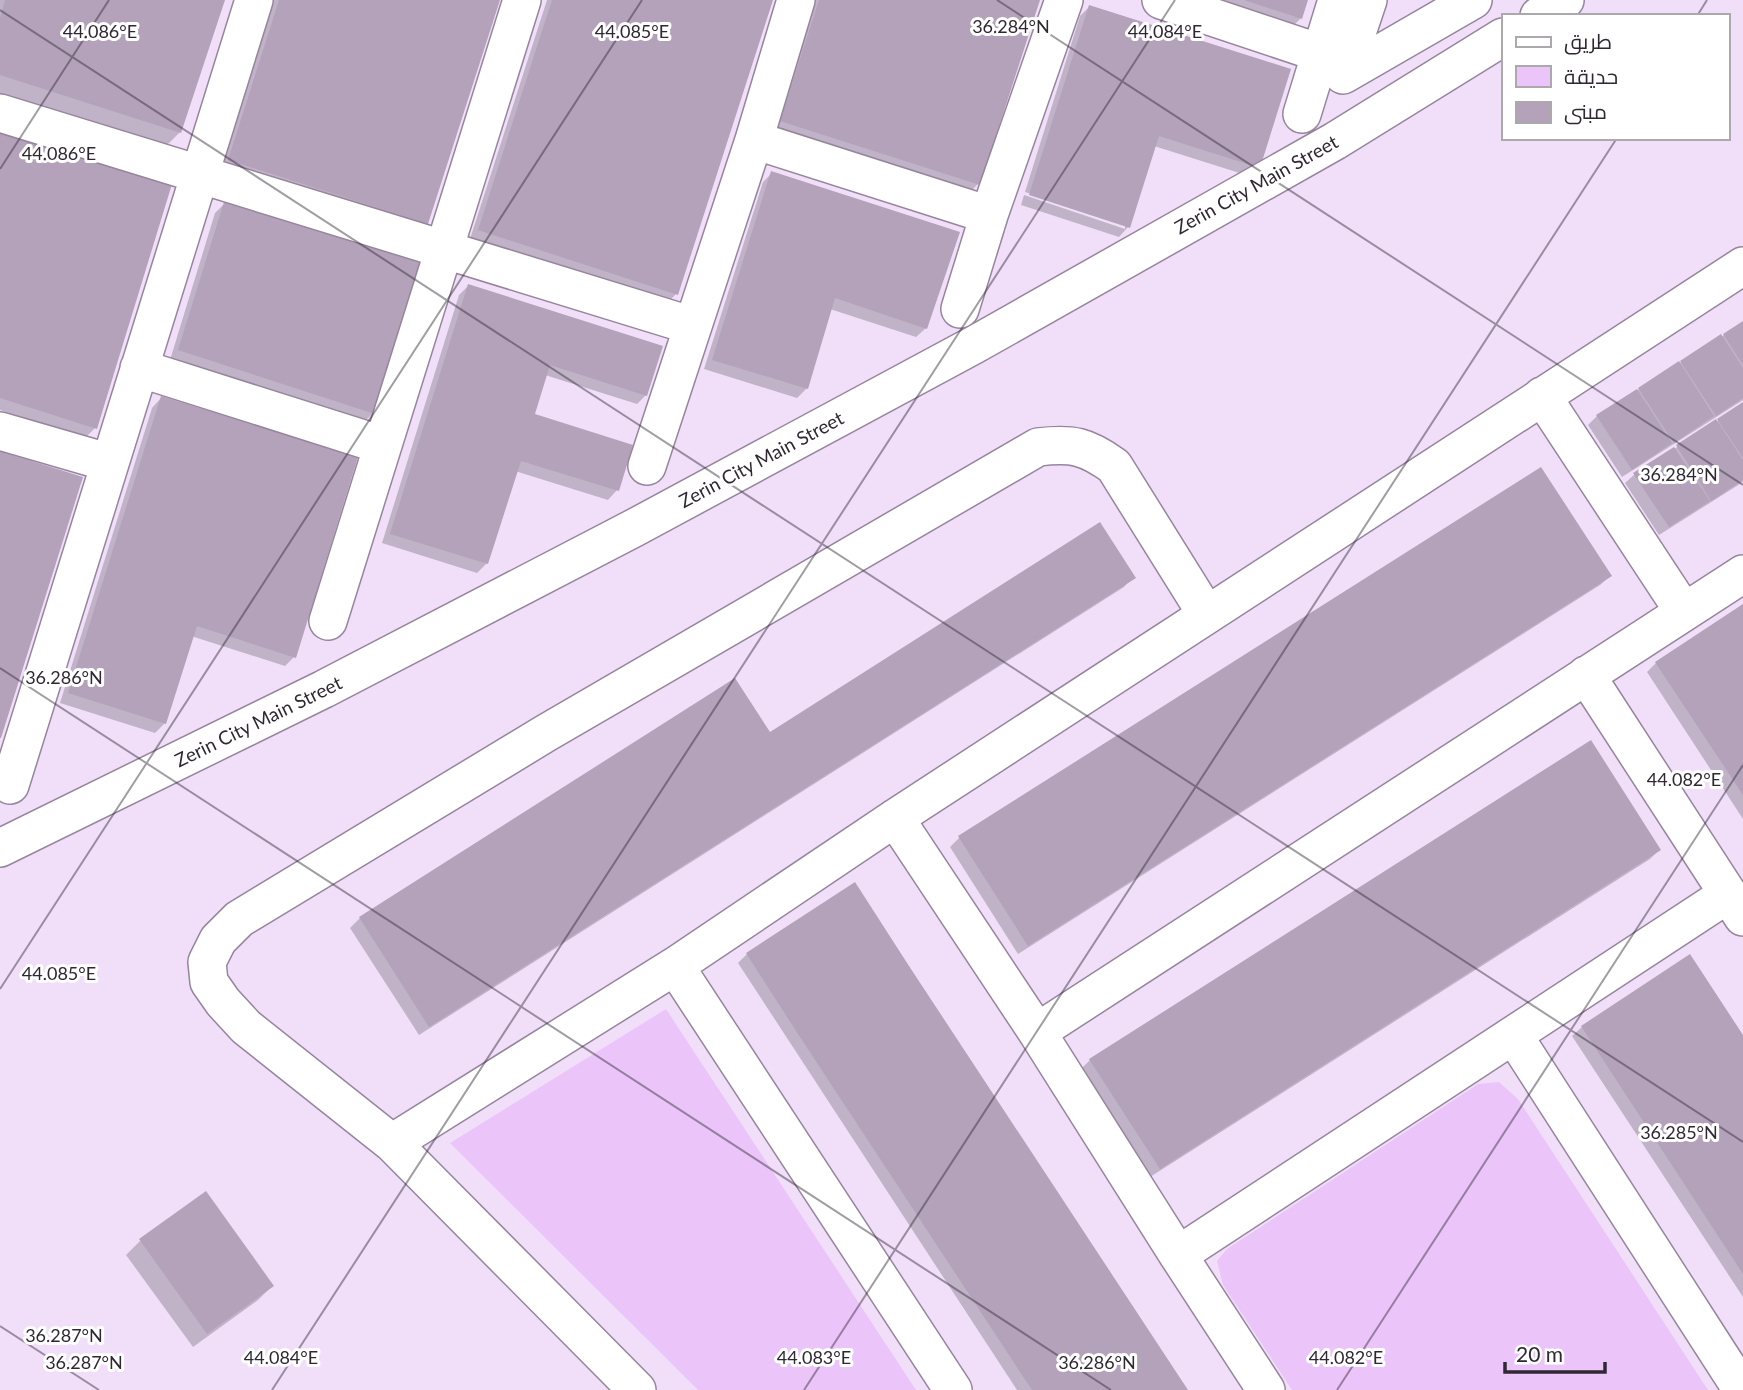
<svg xmlns="http://www.w3.org/2000/svg" width="1743" height="1390" viewBox="0 0 1743 1390" font-family="Lato,Cairo,sans-serif">
  <rect width="100%" height="100%" fill="#f1dff9"/>
  <path fill="#ebc5fa" d="M666,1009L916,1390H698L450,1143Z
    M1499,1082L1518,1099L1708,1390H1292L1223,1285L1217,1261L1227,1249L1478,1084Z"/>
  <path fill="#0003" d="M0,0H222L180,132L165,147L0,94Z
    M274,0H498L426,223L417,232L220,169Z
    M547,0H771L676,294L667,303L470,239Z
    M813,0H1038L978,184L969,193L772,130Z
    M1205,0H1306L1301,18L1291,28Z
    M1089,7L1259,167L1249,176L1154,146L1128,227L1119,237L1021,205L1024,195L1125,229V225L1025,192L1080,16Z
    M0,132L95,428L86,437L0,410Z
    M772,173L926,328L916,337L830,309L807,388L797,398L704,369L763,182Z
    M224,204L373,413L364,422L170,360L215,213Z
    M468,286L646,395L637,404L545,375L533,415L617,490L608,500L515,471L487,563L477,573L382,543L459,295Z
    M1743,323V400L1622,477L1588,425L1597,416Z
    M161,398L294,657L285,666L191,636L164,724L155,733L60,703L152,408Z
    M1743,405V482L1659,535L1625,483L1635,474Z
    M1540,469L1610,576L1600,585L1018,954L950,847L959,838Z
    M1133,577L1124,587L419,1035L350,928L360,918L735,680L770,734Z
    M1743,606V819L1647,672L1656,663Z
    M1659,850L1650,859L1150,1177L1081,1069L1090,1060Z
    M747,954L1185,1390H1017L738,963Z
    M1689,956L1743,1039V1297L1572,1036L1582,1027Z
    M140,1241L272,1286L258,1300L193,1347L126,1255Z"/>
  <path fill="#b3a2ba" d="M5,0H225L181,133L0,75V18Z
    M279,0H500L428,224L228,160Z
    M552,0H773L678,295L478,230Z
    M819,0H1040L980,185L780,121Z
    M1244,0H1308L1302,19Z
    M1089,5L1291,69L1260,168L1159,136L1130,228L1029,195Z
    M0,130L172,184L97,429L0,398Z
    M771,171L960,232L927,329L835,298L808,389L712,360Z
    M224,202L421,263L375,414L178,350Z
    M468,284L663,346L647,396L550,365L535,414L633,445L619,491L521,461L488,564L390,534Z
    M1743,321V365L1723,334Z
    M1721,334L1743,368V398L1716,416L1680,361Z
    M1679,361L1714,416L1674,443L1638,388Z
    M1637,389L1672,443L1632,470L1596,415Z
    M161,396L358,457L296,658L197,626L166,724L68,693Z
    M1743,402V458L1717,419Z
    M1716,419L1743,460V480L1711,501L1676,445Z
    M1674,447L1710,501L1669,527L1633,473Z
    M0,451L83,477L1,738H0Z
    M1541,467L1612,576L1028,946L958,836Z
    M1100,522L1136,578L429,1027L359,917L735,678L770,732Z
    M1743,604V795L1655,662Z
    M1591,740L1661,850L1160,1169L1089,1059Z
    M855,882L909,966L1188,1390H1032L800,1037L746,953Z
    M1690,954L1743,1035V1274L1581,1026Z
    M206,1191L274,1286L207,1334L139,1239Z"/>
  <g fill="none" stroke-linecap="round" stroke-linejoin="round">
    <defs>
      <path id="minor" d="M1161,0L1320,53
        M1368,0L1343,75L1473,0
        M1539,16L1565,0
        M0,113L693,326
        M1302,114L1337,0
        M754,140L989,215
        M960,309L989,215L1064,0
        M139,368L382,445
        M1542,396L1684,612
        M0,431L107,462
        M647,466L754,140L796,0
        M328,621L522,0
        M1586,675L1743,917
        M10,785C89,523 172,262 254,0
        M895,818L1037,1032L1178,1255L1266,1390
        M0,848L324,689L634,528L974,345L1335,141L1503,37
        M675,966L953,1390
        M1037,1032L1743,574
        M1514,1036L1742,1390
        M392,1143L675,966L895,818L1743,266
        M1178,1255L1728,894
        M637,1390L392,1143L246,1027L223,1002L209,982L207,962L218,940L239,919L546,733L1038,447C1073,443 1086,446 1114,466L1207,615"/>
    </defs>
    <use href="#minor" stroke="#96859d" stroke-width="40"/>
    <use href="#minor" stroke="#fff" stroke-width="37"/>
  </g>
  <path fill="none" stroke="#2f2832" stroke-width="2" stroke-opacity="0.45" d="M997,0L1743,485M0,10L1743,1142M1697,16L1707,0M0,169L109,0M0,668L1111,1390M0,989L642,0M0,1326L99,1390M272,1390L1175,0M804,1390L1617,138M1337,1390L1743,765"/>
  <g text-anchor="middle" dominant-baseline="central" stroke-width="6" stroke-linejoin="round" paint-order="stroke">
    <g font-size="19" fill="#2f2832" stroke="#fff">
      <text transform="translate(1256 184) rotate(-29)">Zerin City Main Street</text>
      <text transform="translate(761 459) rotate(-28)">Zerin City Main Street</text>
      <text transform="translate(258 721) rotate(-26)">Zerin City Main Street</text>
    </g>
  </g>
  <g font-size="18" text-anchor="middle" fill="#2f2832" stroke="#fff" stroke-width="6" stroke-linejoin="round" paint-order="stroke">
    <text x="1011" y="33">36.284°N</text>
    <text x="100" y="38">44.086°E</text>
    <text x="632" y="38">44.085°E</text>
    <text x="1165" y="38">44.084°E</text>
    <text x="59" y="160">44.086°E</text>
    <text x="1679" y="481">36.284°N</text>
    <text x="64" y="684">36.286°N</text>
    <text x="1684" y="786">44.082°E</text>
    <text x="59" y="980">44.085°E</text>
    <text x="1679" y="1139">36.285°N</text>
    <text x="64" y="1342">36.287°N</text>
    <text x="281" y="1364">44.084°E</text>
    <text x="814" y="1364">44.083°E</text>
    <text x="1346" y="1364">44.082°E</text>
    <text x="84" y="1369">36.287°N</text>
    <text x="1097" y="1369">36.286°N</text>
  </g>
  <rect x="1502" y="14" width="228" height="126" fill="#ffffff" stroke="#aca9ad" stroke-width="2"/>
  <rect x="1516" y="37" width="35" height="10" fill="#ffffff" stroke="#aca9ad" stroke-width="2"/>
  <text x="1564" y="49" font-size="21" fill="#2f2832">طريق</text>
  <rect x="1516" y="66" width="35" height="21" fill="#ebc5fa" stroke="#aca9ad" stroke-width="2"/>
  <text x="1564" y="84" font-size="21" fill="#2f2832">حديقة</text>
  <rect x="1516" y="102" width="35" height="21" fill="#b3a2ba" stroke="#aca9ad" stroke-width="2"/>
  <text x="1564" y="119" font-size="21" fill="#2f2832">مبنى</text>
  <path d="M1505 1362v10h100v-10" fill="none" stroke="#2f2832" stroke-width="3.5"/>
  <text x="1516" y="1362" font-size="21" fill="#2f2832" stroke="#ffffff" stroke-width="5" paint-order="stroke">20 m</text>
</svg>
